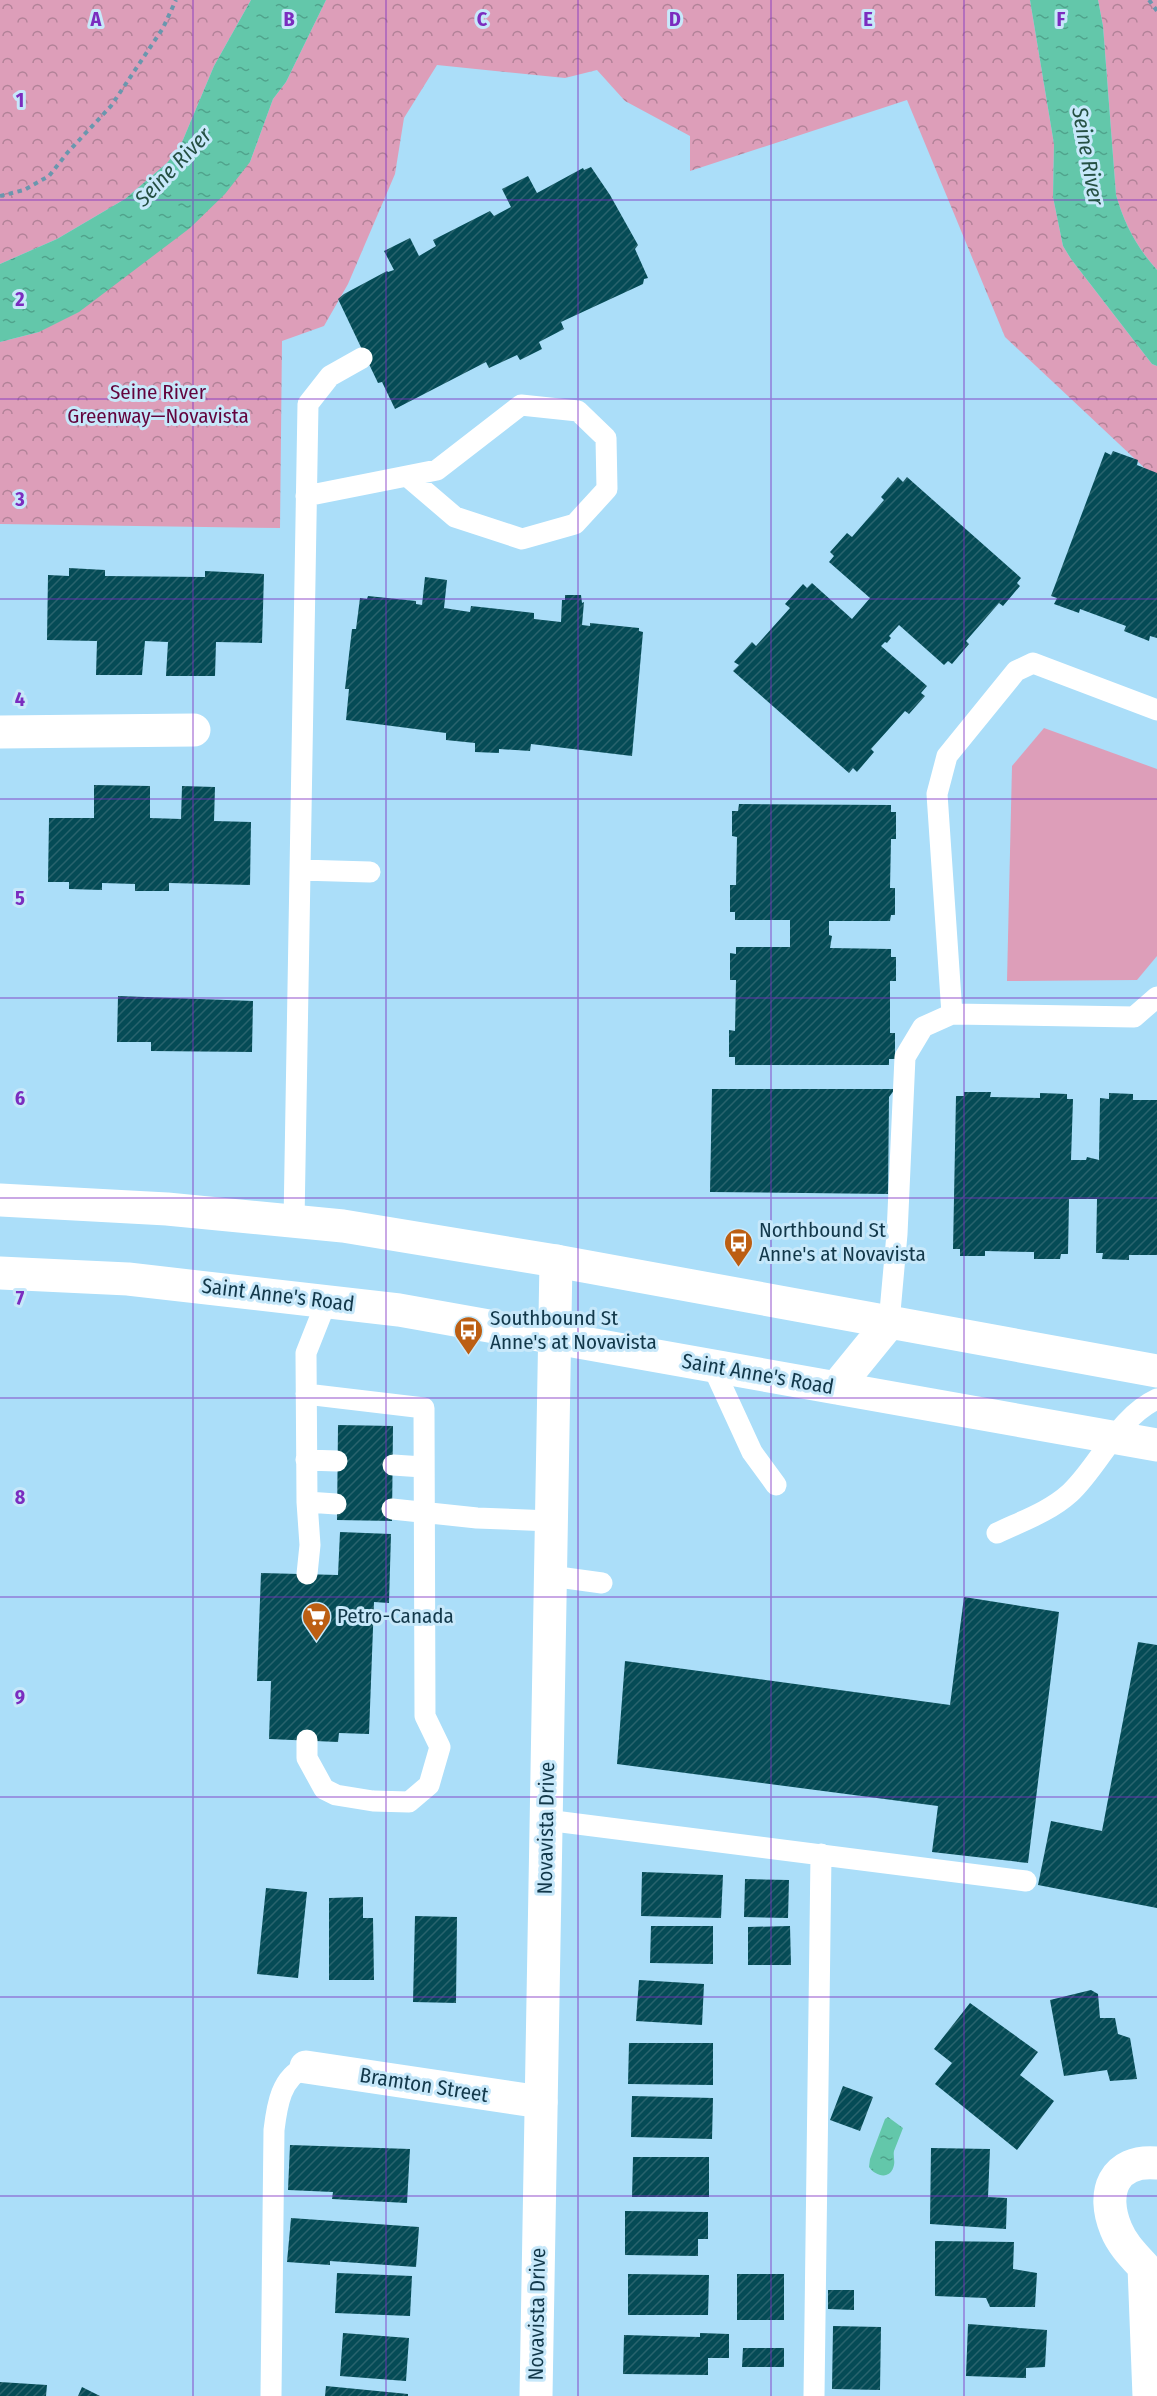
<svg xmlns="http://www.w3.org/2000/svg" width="1157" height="2396" viewBox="0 0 1157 2396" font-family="'Fira Sans Condensed',sans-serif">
  <defs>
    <pattern id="forest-crowns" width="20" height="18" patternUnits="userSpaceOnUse" patternTransform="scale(1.5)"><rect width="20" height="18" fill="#dd9eb9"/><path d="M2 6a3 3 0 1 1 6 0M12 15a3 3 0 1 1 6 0" fill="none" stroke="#b28298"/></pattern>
    <pattern id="water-ripples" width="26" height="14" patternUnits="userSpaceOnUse" patternTransform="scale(1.5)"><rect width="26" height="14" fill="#63c7aa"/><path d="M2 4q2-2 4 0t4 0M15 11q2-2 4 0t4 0" fill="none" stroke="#50a38c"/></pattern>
    <pattern id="building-hatch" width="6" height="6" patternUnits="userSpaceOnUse" patternTransform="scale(1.5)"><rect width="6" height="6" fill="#054b56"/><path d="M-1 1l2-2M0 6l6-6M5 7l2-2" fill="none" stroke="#29636d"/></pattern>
  </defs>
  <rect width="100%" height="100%" fill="#abdef9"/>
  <path fill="#dd9eb9" d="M1044,728L1157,769V956L1137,980L1007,981L1012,766Z"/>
  <path fill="url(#forest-crowns)" d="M0,0H251L214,66L180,147L167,163L125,199L57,239L0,264Z
    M326,0H1030L1054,144L1053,197L1063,246L1071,259L1152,364L1157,366V476L1151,474L1005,337L907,100L690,171V136L625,101L597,70L565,78L437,65L404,118L395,174L348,284L324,326L282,341L280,528L0,524V342L39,332L250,162L273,99L286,82Z
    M1098,0H1157V270C1137,248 1124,223 1116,195L1103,26Z"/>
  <path fill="url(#water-ripples)" d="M251,0H326L286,82L273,99L250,162L225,194L190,228L79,312L39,332L0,342V264L57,239L125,199L167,163L180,147L214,66Z
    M1030,0H1098L1103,26L1116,195C1124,223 1137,248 1157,270V366L1152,364L1071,259L1063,246L1053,197L1054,144Z
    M888,2117L903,2128C900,2136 897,2143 894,2151C893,2156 895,2160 894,2165C891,2180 876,2177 869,2167L870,2159L885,2119Z"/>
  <path fill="url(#building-hatch)" d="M591,167L610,195L638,245L635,249L648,278L644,279L643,284L561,322L564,329L539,342L542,349L520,360L517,355L489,368L486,362L395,409L382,382L378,383L338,299L344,294L387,271L388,272L394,270L384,251L410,238L419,256L436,246L433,240L490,211L494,216L511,207L502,189L528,176L537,193L583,168L584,170Z
    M1113,451L1138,460L1137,465L1157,473V638L1150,636L1149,641L1124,631L1126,626L1080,609L1079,613L1054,604L1057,598L1051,596L1105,452L1111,455Z
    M898,477L903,482L907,477L1021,578L1017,583L1020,586L1003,606L999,603L966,641L969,644L952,664L948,661L944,665L899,625L889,636L891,638L887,643L885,642L881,646L927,686L921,693L925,696L909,714L905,711L871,749L874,752L857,772L853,768L849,773L733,671L739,665L734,662L752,642L756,646L790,608L785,604L803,584L807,588L812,583L852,619L870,598L829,562L834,556L830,552L847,533L852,537L884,500L881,497Z
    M69,568L105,570V576L205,577V571L264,574L262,643L216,642L215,676H166L168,642L145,641L142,675H96L97,641L47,640L48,575L69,576Z
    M425,577L447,580L444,608L470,612L471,606L534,613V619L561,622L562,600H565V595H581L582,603L584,602L582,625L590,626V623L639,628V631L643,632L632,756L531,744L530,751L499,749V753L475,752V743L446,740V733L346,720L349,689H345L352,629H356L360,598L367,599L368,596L416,601V604L422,605Z
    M94,785L150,786V818L181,819L182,786L215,787L214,821L251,822L250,885L169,883V891H135V884L102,883V890L69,889V882H48L49,818H94Z
    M739,804L891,805V812H896V839H891L890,888H895V915H891L890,921H829V935L832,936L830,948L891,949V957H896V981H890V1033H895V1059H889V1065H735V1057H729V1030L735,1031L736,980H730V953L736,954V947H790V920H735V912H730V885H736L737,837L732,836V811H738Z
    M118,996L253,1001L252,1052L151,1051V1042H117Z
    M712,1089H895L889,1097L888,1194L710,1192Z
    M964,1092H991L990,1097L1040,1098V1093L1067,1094V1099H1073L1071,1160H1086L1087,1157L1099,1160L1100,1098L1109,1099V1093L1133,1094V1100H1157V1255H1129V1260L1102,1259L1103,1253H1096L1097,1199H1069L1068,1254H1061L1060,1259H1034V1252L985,1251V1256H960V1249H953L956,1096H964Z
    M338,1425L393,1426L392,1521L337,1520Z
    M340,1532L391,1534L389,1603L374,1602L369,1734L339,1733L338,1742L269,1739L271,1681H257L261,1573L338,1575Z
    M964,1597L1059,1612L1028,1863L932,1852L938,1806L617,1764L625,1661L950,1705Z
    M1138,1642L1157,1645V1908L1038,1885L1051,1821L1102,1831Z
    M642,1872L723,1875L721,1918L641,1916Z
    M745,1879L789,1880L788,1918L744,1917Z
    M266,1888L307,1892L298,1978L257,1974Z
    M363,1897V1918H373L374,1980H329V1898Z
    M415,1916L457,1917L456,2003L413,2002Z
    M651,1926H713V1964L650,1963Z
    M790,1926L791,1965H748V1927Z
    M639,1980L704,1984L702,2025L636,2021Z
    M1091,1990L1098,1994L1100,2018H1115L1118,2034L1130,2038L1137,2079L1110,2081L1107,2070L1064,2076L1050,2000Z
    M970,2003L1038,2052L1020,2075L1054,2101L1017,2150L935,2084L952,2063L934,2049Z
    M629,2043H713V2085L628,2084Z
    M843,2086L873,2097L860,2131L830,2120Z
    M632,2096L713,2098L712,2139L631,2137Z
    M290,2145L410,2149L407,2203L332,2199L333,2192L288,2190Z
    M931,2148L990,2149L988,2197L1007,2198L1006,2229L930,2224Z
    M633,2157H709V2197H632Z
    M625,2211L708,2212V2239H698V2256L625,2255Z
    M291,2218L419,2227L416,2267L330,2261V2265L287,2262Z
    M935,2241L1014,2242L1013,2269L1037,2273L1035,2307H990L986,2298L935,2296Z
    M337,2273L412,2276L410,2316L335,2313Z
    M628,2274L709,2275L708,2315H628Z
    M737,2274H784V2320H737Z
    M828,2290H854V2310L828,2309Z
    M968,2324L1047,2330L1045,2367L1026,2368V2378L966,2376Z
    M833,2326L881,2327L880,2390L832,2389Z
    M343,2333L409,2338L406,2381L340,2376Z
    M700,2333L729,2334V2358H708V2375L623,2374L624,2335L700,2337Z
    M743,2348H784V2367H742Z
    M0,2382L47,2385L46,2396H0Z
    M326,2386L408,2394V2396H325Z
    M82,2387L100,2396H78Z"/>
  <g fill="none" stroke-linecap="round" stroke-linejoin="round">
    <path stroke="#6a97ae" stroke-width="4" stroke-dasharray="4.5 4.5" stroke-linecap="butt" d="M1149,0L1157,11
      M0,196L24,190L49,176L68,152L111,106L163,28L176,0"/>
    <path stroke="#fff" stroke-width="21" d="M306,496L437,470L521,405L578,411L606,438L607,489L575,524L522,539L455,517L407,476
      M300,870L370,872
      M952,1014L937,794L947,756L1016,671L1033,663L1157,710
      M294,1222L308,404L330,376L362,358
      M327,1300L306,1353L307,1502L336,1504
      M889,1323L897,1234L905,1057L923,1027L952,1014L1134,1017L1157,997
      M712,1365L752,1452L776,1485
      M306,1394L424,1408L425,1716L440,1747L429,1785L409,1802L373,1801L336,1795L324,1789L307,1758V1740
      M306,1460L337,1461
      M393,1465L423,1467
      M307,1502L310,1545L307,1574
      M392,1509L477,1518L551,1521
      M997,1533C1022,1521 1049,1512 1070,1493C1100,1465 1118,1417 1157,1399
      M551,1576L602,1583
      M546,1820L1026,1881
      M271,2396L274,2130C277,2105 281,2077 306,2067
      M814,2396L821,1854"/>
    <path stroke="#fff" stroke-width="33" d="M0,732L194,730
      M306,2067L541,2102
      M1149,2396L1144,2267C1133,2255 1122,2244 1116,2229C1101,2193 1113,2159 1157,2163"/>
    <path stroke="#fff" stroke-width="33" d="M536,2396L556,1261"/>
    <path stroke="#fff" stroke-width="33" d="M0,1200L167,1209L343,1226L556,1261L1157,1371
      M0,1273L128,1279L399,1310L1157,1445
      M836,1388L889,1323"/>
  </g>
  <path fill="none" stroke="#7b2cbf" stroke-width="1.5" stroke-opacity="0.55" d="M193,0V2396M386,0V2396M578,0V2396M771,0V2396M964,0V2396M0,200H1157M0,399H1157M0,599H1157M0,799H1157M0,998H1157M0,1198H1157M0,1398H1157M0,1597H1157M0,1797H1157M0,1997H1157M0,2196H1157"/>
  <defs>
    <symbol id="bus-pin" viewBox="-11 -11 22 30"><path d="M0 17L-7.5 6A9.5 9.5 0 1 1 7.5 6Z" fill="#bc5e12" stroke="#c7e8fa"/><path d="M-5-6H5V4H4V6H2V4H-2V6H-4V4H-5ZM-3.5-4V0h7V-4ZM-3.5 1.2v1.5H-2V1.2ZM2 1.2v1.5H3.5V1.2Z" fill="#fff"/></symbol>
    <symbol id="supermarket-pin" viewBox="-11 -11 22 30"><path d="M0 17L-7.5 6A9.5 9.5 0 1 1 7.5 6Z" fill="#bc5e12" stroke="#c7e8fa"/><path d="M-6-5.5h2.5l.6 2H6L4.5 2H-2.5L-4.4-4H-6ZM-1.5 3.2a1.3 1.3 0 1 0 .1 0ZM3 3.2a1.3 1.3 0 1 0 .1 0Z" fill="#fff"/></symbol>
  </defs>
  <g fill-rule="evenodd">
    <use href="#bus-pin" x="722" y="1226" width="33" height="45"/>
    <use href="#bus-pin" x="452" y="1314" width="33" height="45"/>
    <use href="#supermarket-pin" x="300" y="1600" width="33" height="45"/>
  </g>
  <g text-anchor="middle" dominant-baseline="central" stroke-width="6" stroke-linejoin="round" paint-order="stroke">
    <g font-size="21" fill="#63043d" stroke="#c7e8fa">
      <text x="158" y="392">Seine River<tspan x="158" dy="24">Greenway—Novavista</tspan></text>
    </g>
    <g font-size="21" fill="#12384a" stroke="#c7e8fa" text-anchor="start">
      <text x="759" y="1230">Northbound St<tspan x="759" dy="24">Anne's at Novavista</tspan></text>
      <text x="490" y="1318">Southbound St<tspan x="490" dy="24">Anne's at Novavista</tspan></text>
      <text x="337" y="1616">Petro-Canada</text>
    </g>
    <g font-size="21" fill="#12384a" stroke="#c7e8fa">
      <text transform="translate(278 1295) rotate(7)">Saint Anne's Road</text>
      <text transform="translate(758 1374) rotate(10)">Saint Anne's Road</text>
      <text transform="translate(546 1828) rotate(-89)">Novavista Drive</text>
      <text transform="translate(424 2085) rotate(9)">Bramton Street</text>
      <text transform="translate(537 2314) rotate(-89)">Novavista Drive</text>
    </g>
    <g font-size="22" font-style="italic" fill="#255043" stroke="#c7e8fa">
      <text transform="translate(1088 156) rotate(80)">Seine River</text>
      <text transform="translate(173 167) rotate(-46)">Seine River</text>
    </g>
  </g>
  <g font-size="20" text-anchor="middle" font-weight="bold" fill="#7b2cbf" stroke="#c7e8fa" stroke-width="6" stroke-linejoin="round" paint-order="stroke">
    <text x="96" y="26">A</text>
    <text x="289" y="26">B</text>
    <text x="482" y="26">C</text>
    <text x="675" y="26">D</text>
    <text x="868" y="26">E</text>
    <text x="1061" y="26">F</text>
    <text x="20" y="107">1</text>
    <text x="20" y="306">2</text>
    <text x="20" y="506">3</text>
    <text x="20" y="706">4</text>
    <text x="20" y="905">5</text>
    <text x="20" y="1105">6</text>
    <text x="20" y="1305">7</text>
    <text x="20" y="1504">8</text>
    <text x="20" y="1704">9</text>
  </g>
</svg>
